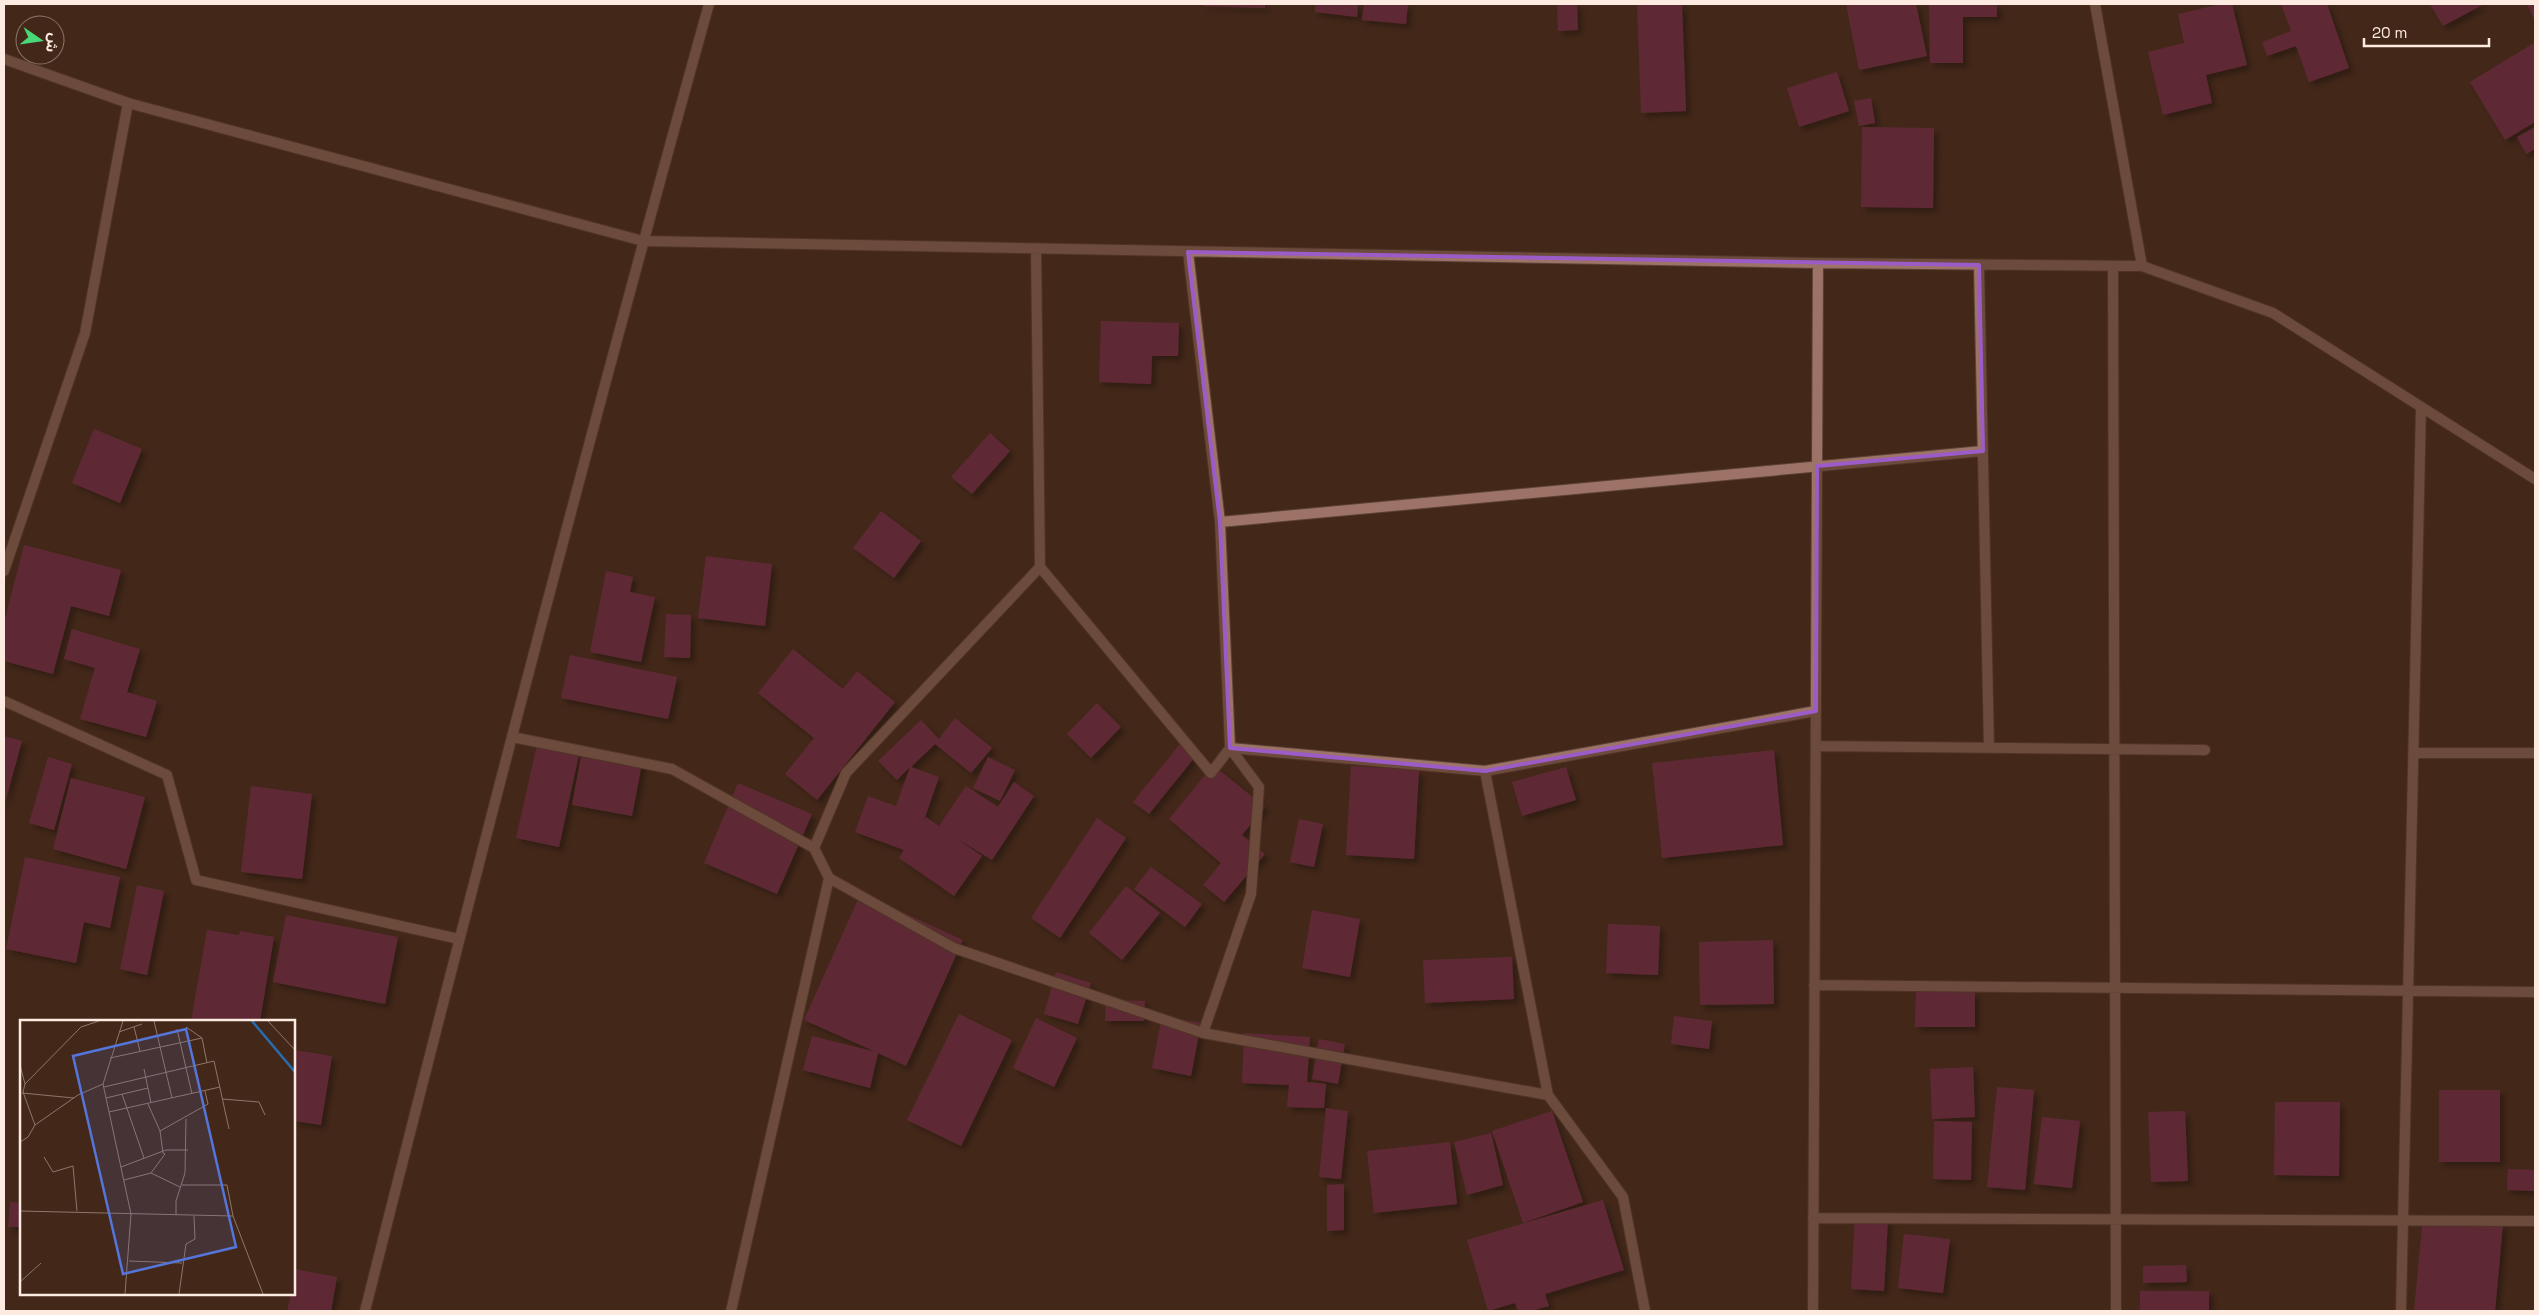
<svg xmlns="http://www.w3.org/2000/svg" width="2539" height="1315" viewBox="0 0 2539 1315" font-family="'Space Grotesk','Noto Sans Arabic',sans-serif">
  <defs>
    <filter id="shadow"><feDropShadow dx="4.5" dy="4.5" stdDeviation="2.5" flood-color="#0009"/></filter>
  </defs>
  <rect width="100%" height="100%" fill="#43281a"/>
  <path fill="#7f2b55" filter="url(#shadow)" d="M1203,4H1265V8L1203,6Z
    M1315,4H1358L1357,17L1315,12Z
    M1364,4H1408L1406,24L1362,20Z
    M1557,4H1577L1578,30L1558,31Z
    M1637,4H1682L1686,111L1641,113Z
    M1846,4H1916L1927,56L1859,70Z
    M1929,4H1997V17H1963V63H1930Z
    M2221,4H2232L2247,65L2206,75L2212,103L2163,115L2148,52L2184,43L2178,14Z
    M2281,4H2327L2349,68L2309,82L2296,46L2267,56L2262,42L2291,31Z
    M2430,4H2484L2443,26Z
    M2527,4H2535V21Z
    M2534,43L2535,122L2505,140L2470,82Z
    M1837,72L1849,111L1799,127L1787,88Z
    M1871,98L1875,123L1859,126L1854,101Z
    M1862,127L1934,128L1933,208L1861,207Z
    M2535,127V149L2526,154L2517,137Z
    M1101,321L1179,323L1178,356H1152L1151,384L1099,382Z
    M94,429L142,449L120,503L72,483Z
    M990,433L1010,451L972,494L951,477Z
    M881,511L921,541L894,578L853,548Z
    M24,545L121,570L109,616L71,606L53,674L4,661V623Z
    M706,556L772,564L765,626L698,618Z
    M606,571L633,577L630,592L655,597L641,662L590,652Z
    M666,614L691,615L690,658L664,657Z
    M72,629L140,649L127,692L157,701L146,737L80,719L95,668L64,659Z
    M793,649L843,689L857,671L895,702L817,800L785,774L814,738L758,693Z
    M570,655L677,677L668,719L561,698Z
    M1097,703L1121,727L1091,758L1067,734Z
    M955,718L992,748L971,773L935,744L911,767L939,777L923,823L926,817L939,826L966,786L998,807L1014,782L1034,796L992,860L953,836L982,856L954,896L899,858L904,850L855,832L868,796L896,806L910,767L897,780L878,761L921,720L939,739Z
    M4,736L22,741L4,806Z
    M1180,744L1195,757L1149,814L1133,802Z
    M537,745L579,754L559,847L516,838Z
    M583,746L643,758L632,816L572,805Z
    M1774,750L1783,845L1662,858L1652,763Z
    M48,757L72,764L54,830L29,823Z
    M988,757L1015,770L1000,801L973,788Z
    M1213,765L1265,807L1242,835L1265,854L1224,902L1203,885L1221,863L1169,819Z
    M1351,766L1419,770L1414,859L1346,855Z
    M1566,767L1576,800L1522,816L1512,782Z
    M71,778L145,797L126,869L53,849Z
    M738,783L812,814L777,894L704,863Z
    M251,786L312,794L302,879L241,872Z
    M1097,818L1126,838L1060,938L1031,918Z
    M1299,819L1323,824L1314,867L1290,862Z
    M25,857L120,877L110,928L84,922L76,963L6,949Z
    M1151,867L1202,904L1185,927L1134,889Z
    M137,885L164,891L147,975L120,969Z
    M1126,886L1160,913L1122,960L1089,933Z
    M861,893L963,940L906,1066L878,1053L870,1088L803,1070L812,1036L876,1052L804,1020Z
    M1312,910L1360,919L1350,977L1302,968Z
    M286,915L398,937L385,1004L273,982Z
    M1608,924L1660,926L1658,975L1606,973Z
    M207,930L239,935L240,931L274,937L260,1021H191Z
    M1773,940L1774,1004L1700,1005L1699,942Z
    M1512,957L1514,999L1425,1003L1423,960Z
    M1056,972L1091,983L1078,1024L1044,1014Z
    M1916,991H1975V1027H1915Z
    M1106,1000L1145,1001L1144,1021H1105Z
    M959,1014L1012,1040L961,1146L907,1120Z
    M1162,1016L1201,1023L1191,1076L1152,1068Z
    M1674,1016L1712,1021L1709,1049L1671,1044Z
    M1036,1018L1077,1038L1054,1087L1013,1068Z
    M1244,1033L1310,1037L1307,1082L1326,1084L1324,1108L1287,1107L1289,1085L1242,1083Z
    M1319,1039L1345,1044L1338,1084L1312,1079Z
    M294,1050L332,1056L321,1125L294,1121Z
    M1973,1067L1975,1117L1932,1119L1930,1069Z
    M1997,1087L2034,1090L2025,1190L1987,1187Z
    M2439,1090H2500V1162H2439Z
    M2275,1102H2340L2339,1176L2274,1175Z
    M1326,1108L1348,1111L1341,1179L1319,1177Z
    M1552,1111L1583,1202L1523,1223L1492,1131Z
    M2185,1111L2188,1181L2151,1182L2148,1112Z
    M2042,1117L2080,1121L2072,1188L2034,1184Z
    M1934,1121L1972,1122L1971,1180L1933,1179Z
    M1491,1133L1503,1185L1467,1195L1454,1142Z
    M1450,1142L1457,1204L1374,1213L1367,1151Z
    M2508,1169L2535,1170V1191L2507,1190Z
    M1344,1184V1230L1327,1231V1185Z
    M1603,1200L1624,1270L1545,1294L1549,1306L1531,1311H1518L1515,1303L1488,1311L1467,1240Z
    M10,1202L21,1203V1227H8Z
    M2423,1216L2503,1224L2495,1311H2414Z
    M1855,1217L1888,1220L1884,1291L1851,1289Z
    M1904,1234L1950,1239L1943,1293L1898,1288Z
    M2186,1265L2187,1282L2143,1283V1266Z
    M295,1269L337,1277L331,1311H287L291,1294H294Z
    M2140,1291H2209V1311H2140Z"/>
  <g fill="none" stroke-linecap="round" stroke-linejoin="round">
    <defs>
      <path id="minor" d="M2095,4L2142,266
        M4,59L128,103L643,241L1818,263L2142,266L2273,313L2535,479
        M1036,249L1040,567L1211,773L1230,748
        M1188,252L1220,522L1230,748L1259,787L1251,894L1203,1033
        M1979,265L1989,748
        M2113,266L2116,1311
        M1220,522L1983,451
        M4,571L85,333L128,103
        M4,701L167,775L196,880L459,939
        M512,737L672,769L814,848L829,878L954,948L1203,1033L1548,1095
        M1816,746L2205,750
        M1230,748L1485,771L1816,711
        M2413,753H2535
        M1485,771L1548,1095L1623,1197L1645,1311
        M814,848L846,773L1040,567
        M1814,985L2535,992
        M1813,1218L2535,1221
        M365,1311C475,874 588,438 709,4
        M731,1311L829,878
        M1813,1311L1818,263
        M2401,1311L2421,407"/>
    </defs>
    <use href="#minor" stroke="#5d4336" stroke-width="12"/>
    <use href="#minor" stroke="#9d7367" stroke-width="10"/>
  </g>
  <path d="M0 0H2539V1315H0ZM1188,252L1979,265L1983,451L1817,466L1816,711L1485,771L1230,748L1220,522Z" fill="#43281a" fill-opacity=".55" fill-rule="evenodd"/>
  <path fill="none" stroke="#9c5cc8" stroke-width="4" stroke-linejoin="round" d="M1188,252L1979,265L1983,451L1817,466L1816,711L1485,771L1230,748L1220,522Z"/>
  <g transform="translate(20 1020)">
    <rect width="275" height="275" fill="#43281a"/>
    <path fill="none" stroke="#286daf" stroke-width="2.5" d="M232,1L275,52"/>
    <path fill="none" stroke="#8d766a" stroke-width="1" d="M103,1L83,64L111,194L105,274M134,1L152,78M248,1L275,30M114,7L120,31M166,7L182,18L187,43M157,9L172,74M99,12L122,4M90,38L182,18M0,45L5,64M124,49L131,83M84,67L194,41L209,109M2,73L54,78M102,74L124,138M86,78L128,68M202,79L239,82L245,95M128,84L140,111L143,133M89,92L200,67M15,105L3,72L5,64L61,7L79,1M140,111L188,84L185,71M0,122L8,117L15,105L58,75L83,64M24,137L33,152L53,146L57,191M101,147L146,130H168M131,153L160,167M104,160L131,153L145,134L143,133M162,165H207L213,196L243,274M0,191L213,196M156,195V181L165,153L166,99M109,241L162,243M0,262L21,243M159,274L166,224L175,219L174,196"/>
    <path fill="#5575da" fill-opacity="0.15" stroke="#5575da" stroke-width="2.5" d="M166,9L216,227L103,254L53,36Z"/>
    <rect width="275" height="275" fill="none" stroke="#fdebe2" stroke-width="2.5"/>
  </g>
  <rect width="2539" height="1315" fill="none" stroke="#fdebe2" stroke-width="10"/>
  <g transform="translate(40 40) rotate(103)"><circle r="24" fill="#43281a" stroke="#8d766a"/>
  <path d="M0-4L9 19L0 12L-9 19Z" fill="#49d778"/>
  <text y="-8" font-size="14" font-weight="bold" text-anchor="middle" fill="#fdebe2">ش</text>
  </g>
  <path d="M2364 38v8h125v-8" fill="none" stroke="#fdebe2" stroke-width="2.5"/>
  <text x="2372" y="38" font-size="15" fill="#fdebe2" stroke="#43281a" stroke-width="4" paint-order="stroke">20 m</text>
</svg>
